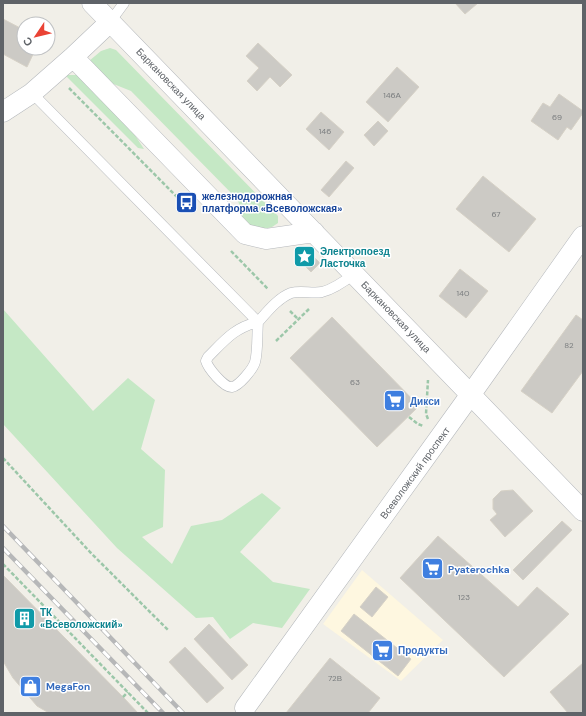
<svg xmlns="http://www.w3.org/2000/svg" width="586" height="716" viewBox="0 0 586 716" font-family="'DM Sans',sans-serif">
  <rect width="100%" height="100%" fill="#f1efe8"/>
  <path fill="#fef7e0" d="M362,570L443,640L401,681L323,624Z"/>
  <path fill="#c5e8c5" d="M110,48L116,50L278,216V223L272,227L260,230L254,229L242,216L238,200L131,91L111,83L89,61L101,51Z
    M65,75H77L129,126L144,149L138,148Z
    M3,309L93,411L128,378L155,400L141,449L165,470L163,527L142,537L172,564L191,526L222,520L262,493L281,508L240,552L273,582L310,589L282,628L253,623L230,639L213,617L196,618L117,548L3,424Z"/>
  <path fill="#cccac5" stroke="#d6d1c6" d="M455,3H478L465,14Z
    M3,19L24,30V48H36L27,67L3,54Z
    M258,43L292,75L280,87L270,77L257,91L247,81L259,68L246,56Z
    M397,67L419,87L388,122L366,102Z
    M559,94L583,111V113L571,130L567,127L558,140L531,121L543,103L550,107Z
    M321,112L344,132L329,150L306,129Z
    M378,121L388,131L374,146L364,135Z
    M346,161L354,168L329,197L321,190Z
    M483,176L536,219L509,252L456,209Z
    M310,253L320,263L311,272L301,262Z
    M460,269L488,291L466,318L439,296Z
    M576,315L583,320V371L552,413L521,391Z
    M332,317L419,406L377,447L290,358Z
    M513,490L533,511L505,537L490,520L497,514L493,509V499L501,491Z
    M562,521L572,530L523,580L513,570Z
    M438,536L518,607L537,587L569,614L504,677L400,578Z
    M3,575L123,697L138,713H49L37,706L13,678L3,661Z
    M376,587L388,597L372,617L360,607Z
    M354,614L411,659L398,676L341,631Z
    M209,624L248,665L232,680L194,639Z
    M185,647L224,688L207,703L169,662Z
    M330,658L380,698L368,713H286Z
    M583,663V713H568L550,692Z"/>
  <g fill="none" stroke-linecap="round" stroke-linejoin="round">
    <defs>
      <path id="lane" d="M110,22L124,3
        M32,93L258,322C267,312 278,298 291,293C301,290 312,294 322,292C334,289 345,281 354,274
        M258,322C257,333 258,352 255,362C253,369 239,386 232,387C224,388 208,368 206,361L208,357C225,340 234,328 258,322Z"/>
      <path id="street" d="M92,3L583,511
        M73,57L245,234L266,239L314,232
        M3,112L32,93L73,57L110,22
        M245,708L471,394L583,236"/>
    </defs>
    <use href="#lane" stroke="#b5b8bc" stroke-width="11"/>
    <use href="#street" stroke="#b5b8bc" stroke-width="21"/>
    <path stroke="#9cc7a9" stroke-width="2.5" stroke-dasharray="4 2" stroke-linecap="butt" d="M69,88L182,202
      M231,251L268,289
      M290,311L298,319
      M276,341L309,309
      M409,417L418,424L423,426
      M428,419L426,414L428,380
      M3,458L90,552L169,631
      M3,564L148,713
      M123,697L128,692"/>
    <use href="#lane" stroke="#fff" stroke-width="10"/>
    <use href="#street" stroke="#fff" stroke-width="20"/>
    <defs>
      <path id="rail" d="M3,526L183,713
        M3,548L163,713"/>
    </defs>
    <use href="#rail" stroke="#b6b7b8" stroke-width="4.5"/>
    <use href="#rail" stroke="#fff" stroke-width="3" stroke-dasharray="9" stroke-linecap="butt"/>
  </g>
  <defs>
    <symbol id="bus-square" viewBox="-11 -11 22 22"><rect x="-9" y="-9" width="18" height="18" rx="4" fill="#1a4fb4" stroke="#fff"/><path d="M-5-6H5V4H4V6H2V4H-2V6H-4V4H-5ZM-3.5-4V0h7V-4ZM-3.5 1.2v1.5H-2V1.2ZM2 1.2v1.5H3.5V1.2Z" fill="#fff"/></symbol>
    <symbol id="sight-square" viewBox="-11 -11 22 22"><rect x="-9" y="-9" width="18" height="18" rx="4" fill="#0f9aa8" stroke="#fff"/><path d="M0-6L1.8-2.2L6-1.7L2.9 1.2L3.7 5.4L0 3.3L-3.7 5.4L-2.9 1.2L-6-1.7L-1.8-2.2Z" fill="#fff"/></symbol>
    <symbol id="supermarket-square" viewBox="-11 -11 22 22"><rect x="-9" y="-9" width="18" height="18" rx="4" fill="#3f7fe0" stroke="#fff"/><path d="M-6-5.5h2.5l.6 2H6L4.5 2H-2.5L-4.4-4H-6ZM-1.5 3.2a1.3 1.3 0 1 0 .1 0ZM3 3.2a1.3 1.3 0 1 0 .1 0Z" fill="#fff"/></symbol>
    <symbol id="building-square" viewBox="-11 -11 22 22"><rect x="-9" y="-9" width="18" height="18" rx="4" fill="#0f9aa8" stroke="#fff"/><path d="M-4-6H4V6H1V3H-1V6H-4ZM-2.5-4.3h1.7v1.8h-1.7ZM.8-4.3h1.7v1.8H.8ZM-2.5-1h1.7V.8h-1.7ZM.8-1h1.7V.8H.8Z" fill="#fff"/></symbol>
    <symbol id="shop-square" viewBox="-11 -11 22 22"><rect x="-9" y="-9" width="18" height="18" rx="4" fill="#3f7fe0" stroke="#fff"/><path d="M-5-2.5h2.3a2.7 3.5 0 0 1 5.4 0H5L5.5 6h-11ZM-1.5-2.5h3a1.5 2.3 0 0 0-3 0Z" fill="#fff"/></symbol>
  </defs>
  <g fill-rule="evenodd">
    <use href="#bus-square" x="174" y="190" width="25" height="25"/>
    <use href="#sight-square" x="292" y="244" width="25" height="25"/>
    <use href="#supermarket-square" x="382" y="388" width="25" height="25"/>
    <use href="#supermarket-square" x="420" y="556" width="25" height="25"/>
    <use href="#building-square" x="12" y="606" width="25" height="25"/>
    <use href="#supermarket-square" x="370" y="638" width="25" height="25"/>
    <use href="#shop-square" x="18" y="674" width="25" height="25"/>
  </g>
  <g text-anchor="middle" dominant-baseline="central" stroke-width="3" stroke-linejoin="round" paint-order="stroke">
    <g font-size="8" fill="#7a7d7f">
      <text x="392" y="95">146А</text>
      <text x="557" y="117">69</text>
      <text x="325" y="131">146</text>
      <text x="496" y="214">67</text>
      <text x="463" y="293">140</text>
      <text x="569" y="345">82</text>
      <text x="355" y="382">63</text>
      <text x="464" y="597">123</text>
      <text x="335" y="678">72В</text>
    </g>
    <g font-size="10" fill="#5f6368" stroke="#fff">
      <text transform="translate(171 84) rotate(46)">Баркановская улица</text>
      <text transform="translate(396 317) rotate(46)">Баркановская улица</text>
      <text transform="translate(415 473) rotate(-54)">Всеволожский проспект</text>
    </g>
    <g font-size="10" font-weight="bold" fill="#164399" stroke="#fff" text-anchor="start">
      <text x="202" y="196">железнодорожная<tspan x="202" dy="12">платформа «Всеволожская»</tspan></text>
    </g>
    <g font-size="10" font-weight="bold" fill="#0d838f" stroke="#fff" text-anchor="start">
      <text x="320" y="251">Электропоезд<tspan x="320" dy="12">Ласточка</tspan></text>
      <text x="40" y="612">ТК<tspan x="40" dy="12">«Всеволожский»</tspan></text>
    </g>
    <g font-size="10" font-weight="bold" fill="#366cbe" stroke="#fff" text-anchor="start">
      <text x="410" y="401">Дикси</text>
      <text x="448" y="569">Pyaterochka</text>
      <text x="398" y="650">Продукты</text>
      <text x="46" y="686">MegaFon</text>
    </g>
  </g>
  <rect width="586" height="716" fill="none" stroke="#5f6368" stroke-width="8"/>
  <g transform="translate(36 36) rotate(235)"><circle r="19" fill="#ffffff" stroke="#bfc1c3"/>
  <path d="M0-3L7 15L0 10L-7 15Z" fill="#ea4335"/>
  <text y="-6" font-size="11" font-weight="bold" text-anchor="middle" fill="#5f6368">С</text>
  </g>
</svg>
